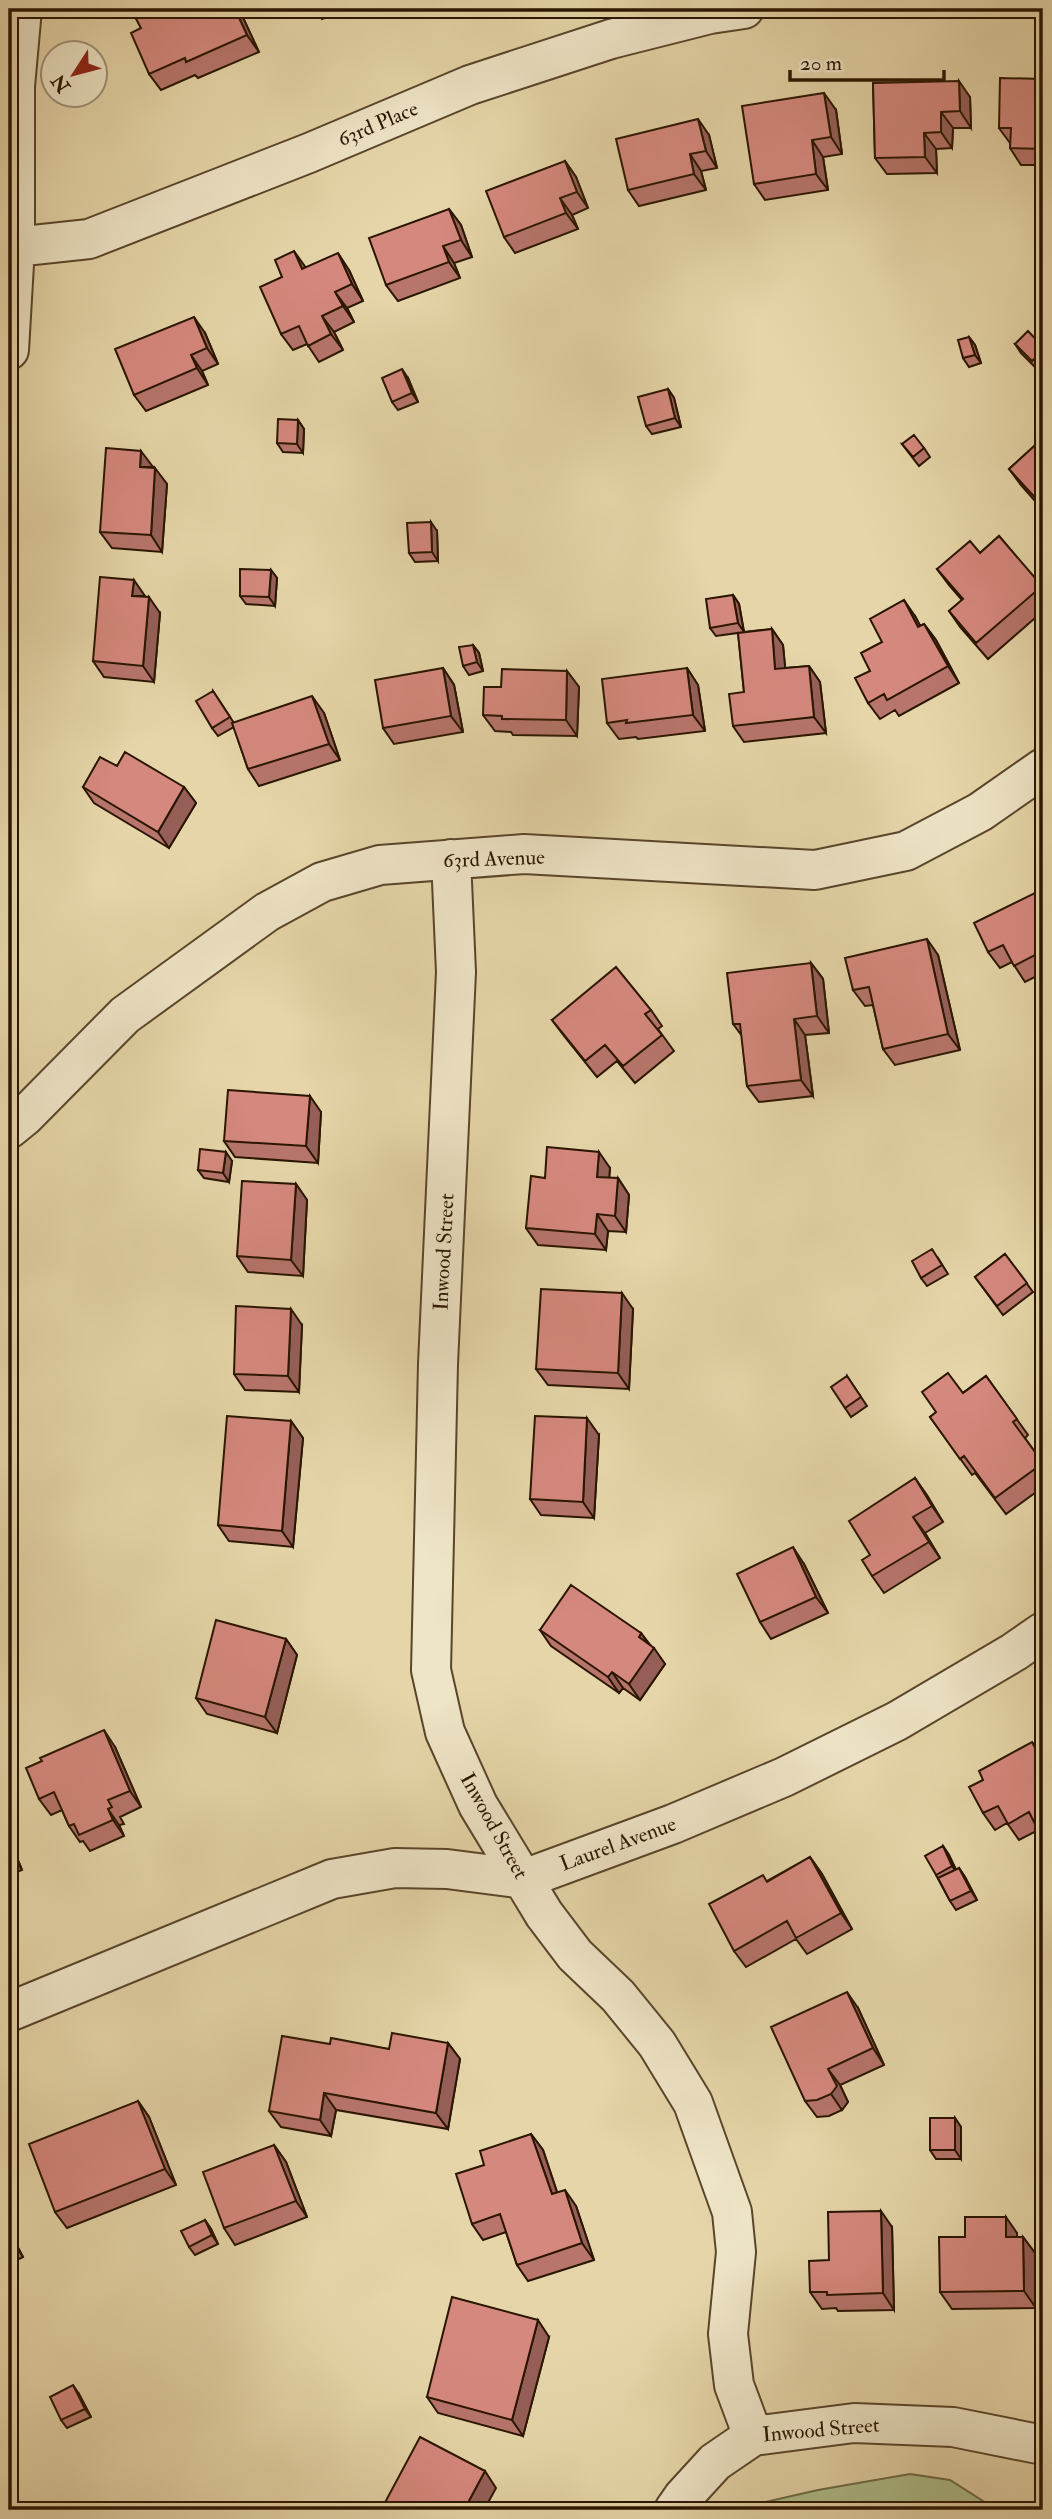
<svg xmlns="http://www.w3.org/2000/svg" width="1052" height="2519" viewBox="0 0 1052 2519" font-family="'IM FELL Double Pica',serif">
  <rect width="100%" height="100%" fill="#e5d5a8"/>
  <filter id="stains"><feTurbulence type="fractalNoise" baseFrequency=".00286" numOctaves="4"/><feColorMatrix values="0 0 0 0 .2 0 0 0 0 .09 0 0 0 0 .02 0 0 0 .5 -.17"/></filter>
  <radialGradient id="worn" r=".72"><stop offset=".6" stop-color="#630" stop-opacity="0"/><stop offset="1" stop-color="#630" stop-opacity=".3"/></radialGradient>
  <path fill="#aebe8c" stroke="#6c6a46" stroke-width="2" d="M910,2474L950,2480L997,2510H730L818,2490Z"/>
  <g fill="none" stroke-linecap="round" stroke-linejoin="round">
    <defs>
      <path id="street" d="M15,247L89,239L309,153L470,85L611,39L710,14L744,9
        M9,350L15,247V86L22,9
        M451,859L456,972L438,1364L431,1670L445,1732L478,1805L544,1914L575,1955L618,1996L657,2044L693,2103L732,2212L736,2252L728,2334L734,2385L753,2436
        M9,1129L25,1116L125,1015L267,912L322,882L380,865L524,854L815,870L906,851L980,812L1043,768
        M9,2012L332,1879L395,1868L447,1869L524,1879L673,1824L784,1777L897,1721L1014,1652L1043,1632
        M674,2510L683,2497L715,2462L753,2436L854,2423L953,2427L1043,2445"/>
    </defs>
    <use href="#street" stroke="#59452a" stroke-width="42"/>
    <use href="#street" stroke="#eee4c6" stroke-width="38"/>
  </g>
  <path fill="#b7756c" stroke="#2a1500" stroke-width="2" d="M131,9H239L259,52L198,78L195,75L161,90L149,74L141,28Z
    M315,9H358L342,16L340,12L322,19Z
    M1043,79V165H1021L1010,148V143L999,128Z
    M873,83L970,97L971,128H953L952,148L936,149L937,173L887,174L875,158Z
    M836,110L842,154L823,157L828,190L765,200L754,184Z
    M709,135L717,168L701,171L706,190L639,206L628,190Z
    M565,161L576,177L588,208L572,215L578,229L515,253L504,237Z
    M449,209L461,225L472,257L454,263L460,278L398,301L386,285Z
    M306,268L349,270L363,301L347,308L354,322L334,332L343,350L319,362L307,344L293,350L281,334Z
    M205,333L218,364L202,371L208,385L146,411L134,395Z
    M969,337L975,345L981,363L969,367L963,358Z
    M1015,344L1043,347V365L1038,370L1021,353Z
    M408,378L418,402L398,410L392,402Z
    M668,389L674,398L681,427L652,434L646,426Z
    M298,420L304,429L303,453L283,452L277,443Z
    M1043,438V510L1021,485L1009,469Z
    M902,444L924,448L930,457L919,466Z
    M153,467L167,484L162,552L112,548L100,532Z
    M437,531L438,561L415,562L409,553Z
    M999,536L1043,589V611L988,659L960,627L949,611L962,600L949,585L937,569L980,553Z
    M271,570L277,578L275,606L246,604L240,596Z
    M733,595L739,604L744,632L772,629L783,645L785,668L809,666L820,682L826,733L744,742L733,726L744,692L738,633L716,636L710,628Z
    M160,613L154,682L104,677L93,661Z
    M915,616L920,626L924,624L936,640L959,683L899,716L895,710L880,719L868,703L870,671L882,642Z
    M473,645L479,653L483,671L469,675L463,666Z
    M443,668L454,685L463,732L394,744L383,728Z
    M687,668L698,685L705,731L638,739L636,737L619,739L607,723Z
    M567,671L579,687L577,736L513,735L511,732L495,731L483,715L501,687Z
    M213,691L234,723L324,713L340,760L259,786L248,769L234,727L218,736L212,728Z
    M117,766L184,787L196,803L169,848L94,803L83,787Z
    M1043,889V973L1025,982L1012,962L1000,968L988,952Z
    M938,955L960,1050L895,1065L883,1049L873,1005L865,1006L853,990Z
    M811,963L823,979L829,1033L805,1035L813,1096L759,1102L747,1086L742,1036L733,1024Z
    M651,1010L662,1026L658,1029L674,1051L635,1083L617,1061L597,1077L564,1036L552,1020Z
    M321,1112L318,1163L235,1157L224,1141Z
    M232,1161L229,1182L204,1178L198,1170Z
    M610,1168L609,1178H618L629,1195L626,1232L608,1231L606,1250L538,1245L526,1228L545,1178Z
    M296,1184L307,1200L303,1276L248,1272L237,1256Z
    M1005,1254L1033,1292L1003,1315L975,1277Z
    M938,1258L948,1274L927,1286L921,1278Z
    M633,1309L629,1389L548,1385L536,1369Z
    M302,1325L299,1392L245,1390L234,1374Z
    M847,1376L867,1406L851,1417L845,1408Z
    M986,1376L1028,1435L1025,1438L1043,1463V1487L1006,1514L975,1473L972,1475L930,1417Z
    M291,1421L303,1438L293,1547L229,1541L218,1525Z
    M599,1435L594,1518L541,1515L530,1499Z
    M915,1478L943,1522L925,1533L940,1558L884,1593L872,1576L870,1555Z
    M804,1564L828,1613L771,1639L760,1622Z
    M540,1630L641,1633L665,1664L640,1700L623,1688L619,1693L551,1646Z
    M286,1639L297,1655L277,1733L207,1714L196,1698Z
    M115,1747L141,1807L120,1817L124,1824L119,1825L124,1836L90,1851L83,1841L80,1842L69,1826L62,1810L51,1815L39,1799Z
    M1043,1759V1838L1038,1830L1019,1840L1007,1823L995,1830L983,1813Z
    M9,1839L22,1870L9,1875Z
    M943,1846L949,1855L956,1870L959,1868L965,1877L977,1900L956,1910L950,1901L936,1875Z
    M810,1857L822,1874L852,1929L807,1954L796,1939L746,1967L734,1951L767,1881Z
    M858,2008L884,2065L840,2085L848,2102L842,2110L829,2116L817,2117L805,2101Z
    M448,2043L460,2059L448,2129L336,2110L331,2136L281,2127L269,2111L330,2044L389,2049Z
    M138,2101L149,2117L176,2185L67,2228L55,2212Z
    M955,2118L961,2127V2159H936L930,2150Z
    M531,2134L543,2150L557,2192L576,2206L594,2260L528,2281L517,2265L506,2232L483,2240L472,2224L484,2165Z
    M274,2145L286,2162L307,2217L235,2245L224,2228Z
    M205,2220L211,2229L218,2244L195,2255L189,2247Z
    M892,2227L894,2310L838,2311L836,2308L822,2309L810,2292L829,2260Z
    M9,2231L23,2257L9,2264Z
    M1017,2233V2237H1023L1035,2253L1036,2308L952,2309L940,2292L965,2237Z
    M549,2337L523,2436L438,2413L427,2397Z
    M79,2394L91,2417L67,2428L61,2420Z"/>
  <path fill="#955f58" stroke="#2a1500" stroke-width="2" d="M235,9H239L259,52L247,35Z
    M959,81L970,97L971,128L960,111Z
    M824,93L836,110L842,154L831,137Z
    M941,112L953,128L952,148L941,132Z
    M698,119L709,135L717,168L706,151Z
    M924,133L936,149L937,173L925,157Z
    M812,140L823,157L828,190L816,174Z
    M690,154L701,171L706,190L694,174Z
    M565,161L576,177L588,208L577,192Z
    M560,198L572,215L578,229L566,213Z
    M449,209L461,225L472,257L461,240Z
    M443,246L454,263L460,278L449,262Z
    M294,251L306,268L302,269Z
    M338,253L349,270L363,301L352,284Z
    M335,292L347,308L354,322L343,306Z
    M322,316L334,332L343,350L331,334Z
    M194,317L205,333L218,364L207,348Z
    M969,337L975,345L981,363L975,355Z
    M191,355L202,371L208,385L197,368Z
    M402,369L408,378L418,402L412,393Z
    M668,389L674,398L681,427L675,418Z
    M298,420L304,429L303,453L297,444Z
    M141,451L153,467H140Z
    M155,468L167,484L162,552L151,535Z
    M431,522L437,531L438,561L432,552Z
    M271,570L277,578L275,606L269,597Z
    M134,580L145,596H132Z
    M733,595L739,604L744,632L738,623Z
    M149,597L160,613L154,682L143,666Z
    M904,600L915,616L930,644L918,627Z
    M924,624L936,640L959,683L948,666Z
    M772,629L783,645L787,686L775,669Z
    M473,645L479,653L483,671L477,662Z
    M809,666L820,682L826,733L814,717Z
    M443,668L454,685L463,732L451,716Z
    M687,668L698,685L705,731L693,715Z
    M567,671L579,687L577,736L566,720Z
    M312,696L324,713L340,760L329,744Z
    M184,787L196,803L169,848L158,832Z
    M927,939L938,955L960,1050L948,1034Z
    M811,963L823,979L829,1033L817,1016Z
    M794,1019L805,1035L813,1096L801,1080Z
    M310,1096L321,1112L318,1163L306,1146Z
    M226,1152L232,1161L229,1182L223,1173Z
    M599,1152L610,1168L608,1193L597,1177Z
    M618,1178L629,1195L626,1232L615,1216Z
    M296,1184L307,1200L303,1276L291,1260Z
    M597,1214L608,1231L606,1250L595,1234Z
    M622,1293L633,1309L629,1389L618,1373Z
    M291,1309L302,1325L299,1392L288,1376Z
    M587,1418L599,1435L594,1518L583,1502Z
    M291,1421L303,1438L293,1547L282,1531Z
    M915,1478L927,1495L943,1522L932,1506Z
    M913,1517L925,1533L940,1558L929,1542Z
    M793,1547L804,1564L828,1613L816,1597Z
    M641,1633L652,1649L654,1648L665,1664L640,1700L629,1684L639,1637Z
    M286,1639L297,1655L277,1733L265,1717Z
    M612,1672L623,1688L619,1693L608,1677Z
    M104,1730L115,1747L141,1807L130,1791Z
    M1032,1742L1043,1758V1763Z
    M108,1809L119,1825L124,1836L113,1820Z
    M9,1839L22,1870L9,1849Z
    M943,1846L949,1855L958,1874L952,1866Z
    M810,1857L822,1874L852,1929L841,1913Z
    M959,1868L965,1877L977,1900L971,1891Z
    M847,1992L858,2008L884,2065L873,2048Z
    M448,2043L460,2059L448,2129L436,2113Z
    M828,2069L840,2085L848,2102L842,2110L831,2094Z
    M324,2093L336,2110L331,2136L320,2120Z
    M138,2101L149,2117L176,2185L165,2169Z
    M955,2118L961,2127V2159L955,2150Z
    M531,2134L543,2150L563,2210L552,2194Z
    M274,2145L286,2162L307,2217L296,2201Z
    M565,2190L576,2206L594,2260L582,2243Z
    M881,2211L892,2227L894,2310L883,2293Z
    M1006,2217L1017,2233V2253L1006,2237Z
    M205,2220L211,2229L218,2244L212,2235Z
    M9,2231L23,2257L9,2236Z
    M1023,2237L1035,2253L1036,2308L1024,2291Z
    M538,2320L549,2337L523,2436L512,2420Z
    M73,2385L79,2394L91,2417L85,2409Z
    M485,2471L496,2488L484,2510H464Z"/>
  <path fill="#d5887e" stroke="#2a1500" stroke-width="2" d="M131,9H190L191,10L235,9L247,35L186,62L185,58L149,74L131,33L141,28Z
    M1000,78L1043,79V149L1010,148L1011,128H999Z
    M959,81L960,111L941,112V132L924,133L925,157L875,158L873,83Z
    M824,93L831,137L812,140L816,174L754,184L742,106Z
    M698,119L706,151L690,154L694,174L628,190L616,139Z
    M565,161L577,192L560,198L566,213L504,237L486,191Z
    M449,209L461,240L443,246L449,262L386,285L369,238Z
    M294,251L302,269L338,253L352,284L335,292L343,306L322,316L331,334L308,346L299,326L281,334L260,287L282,277L275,260Z
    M194,317L207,348L191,355L197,368L134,395L115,349Z
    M1028,331L1043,347V351L1032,361L1015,344Z
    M969,337L975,355L963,358L958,340Z
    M402,369L412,393L392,402L382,378Z
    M668,389L675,418L646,426L638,397Z
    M278,419L298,420L297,444L277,443Z
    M914,435L924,448L913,457L902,444Z
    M1043,438V501L1040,503L1009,469Z
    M106,448L141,451L140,467L155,468L151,535L100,532Z
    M1043,520V528L1039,523Z
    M431,522L432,552L409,553L407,523Z
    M999,536L1042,586L976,643L949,611L963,599L937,569L970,541L980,553Z
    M240,569L271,570L269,597L240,596Z
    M100,577L134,580L132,596L149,597L143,666L93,661Z
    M733,595L738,623L710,628L706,599Z
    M904,600L918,627L924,624L948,666L887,700L884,694L868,703L855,678L870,671L861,653L882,642L870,619Z
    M772,629L775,669L809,666L814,717L733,726L729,694L744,692L738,633Z
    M473,645L477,662L463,666L459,647Z
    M443,668L451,716L383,728L375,680Z
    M687,668L693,715L626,723L627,720L607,723L602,679Z
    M502,669L567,671L566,720L502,719V716L483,715L484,687H501Z
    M213,691L230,717L212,728L196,701Z
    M312,696L329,744L248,769L232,723Z
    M125,752L184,787L158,832L83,787L100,757L117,766Z
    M1043,889V951L1014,966L1003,945L988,952L974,923Z
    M927,939L948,1034L883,1049L869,987L853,990L845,958Z
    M811,963L817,1016L794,1019L801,1080L747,1086L740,1024H733L727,973Z
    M616,967L651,1010L645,1014L662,1035L623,1066L605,1045L585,1061L552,1020Z
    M228,1090L310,1096L306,1146L224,1141Z
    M547,1147L599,1152L597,1177L618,1178L615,1216L597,1214L595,1234L526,1228L531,1176L545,1178Z
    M200,1149L226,1152L223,1173L198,1170Z
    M242,1181L296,1184L291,1260L237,1256Z
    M932,1249L942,1265L921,1278L912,1261Z
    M1005,1254L1027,1283L997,1306L975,1277Z
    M541,1289L622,1293L618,1373L536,1369Z
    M236,1306L291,1309L288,1376L234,1374Z
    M948,1373L963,1393L986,1376L1017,1419L1013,1422L1043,1463L995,1498L964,1456L960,1459L930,1417L936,1412L922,1392Z
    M847,1376L861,1397L845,1408L831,1387Z
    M227,1416L291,1421L282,1531L218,1525Z
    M535,1416L587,1418L583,1502L530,1499Z
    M915,1478L932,1506L913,1517L929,1542L872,1576L862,1560L870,1555L849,1521Z
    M793,1547L816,1597L760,1622L737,1574Z
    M571,1585L641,1633L639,1637L654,1648L629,1684L612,1672L608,1677L540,1630Z
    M216,1620L286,1639L265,1717L196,1698Z
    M104,1730L130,1791L108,1800L112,1807L108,1809L113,1820L79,1835L74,1824L69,1826L54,1792L39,1799L26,1768L42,1761L40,1758Z
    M1032,1742L1043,1763V1832L1040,1834L1029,1812L1008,1824L998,1806L983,1813L969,1787L983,1780L979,1771Z
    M943,1846L952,1866L936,1875L925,1856Z
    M810,1857L841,1913L796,1938L787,1921L734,1951L709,1904L763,1875L767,1882Z
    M959,1868L971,1891L950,1901L938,1878Z
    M847,1992L873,2048L828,2069L837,2086L831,2094L817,2100L805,2101L771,2027Z
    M392,2033L448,2043L436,2113L324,2093L320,2120L269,2111L282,2036L330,2044L331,2038L389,2049Z
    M138,2101L165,2169L55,2212L29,2144Z
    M930,2118H955V2150H930Z
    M531,2134L552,2194L565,2190L582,2243L517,2265L500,2214L472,2224L456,2174L484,2165L480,2151Z
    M274,2145L296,2201L224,2228L203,2172Z
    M881,2211L883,2293L827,2295V2292H810L809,2261L829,2260L828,2212Z
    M965,2217H1006V2237H1023L1024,2291L940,2292L939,2237H965Z
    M205,2220L212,2235L189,2247L181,2231Z
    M452,2297L538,2320L512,2420L427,2397Z
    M73,2385L85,2409L61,2420L50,2397Z
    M420,2437L485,2471L464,2510H381Z"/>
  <g text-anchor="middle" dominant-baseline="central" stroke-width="5" stroke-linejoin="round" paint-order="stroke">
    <g font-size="21" fill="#2a1500" stroke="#eee4c6">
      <text transform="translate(378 124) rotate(-23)">63rd Place</text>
      <text transform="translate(494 859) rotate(-2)">63rd Avenue</text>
      <text transform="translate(444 1252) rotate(-87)">Inwood Street</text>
      <text transform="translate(494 1826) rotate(61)">Inwood Street</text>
      <text transform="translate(618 1844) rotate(-20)">Laurel Avenue</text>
      <text transform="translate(821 2430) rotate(-5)">Inwood Street</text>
    </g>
  </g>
  <rect width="1052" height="2519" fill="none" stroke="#e5d5a8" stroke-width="35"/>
  <rect x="10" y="10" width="1031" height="2498" fill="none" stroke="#2a1500" stroke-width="3.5"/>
  <rect x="18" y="18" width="1017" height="2484" fill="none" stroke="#2a1500" stroke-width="2"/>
  <g transform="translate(74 74) rotate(234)"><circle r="33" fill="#eee4c6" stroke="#a09177" stroke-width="2"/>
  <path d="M0-5L12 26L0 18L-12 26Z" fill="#8f2418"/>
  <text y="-10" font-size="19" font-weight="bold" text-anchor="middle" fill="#2a1500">N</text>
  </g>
  <path d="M790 70v10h154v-10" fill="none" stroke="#2a1500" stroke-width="3.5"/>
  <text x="800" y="70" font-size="21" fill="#2a1500" stroke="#eee4c6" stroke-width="5" paint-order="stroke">20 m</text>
  <rect width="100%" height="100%" filter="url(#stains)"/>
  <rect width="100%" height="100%" fill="url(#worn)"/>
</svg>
